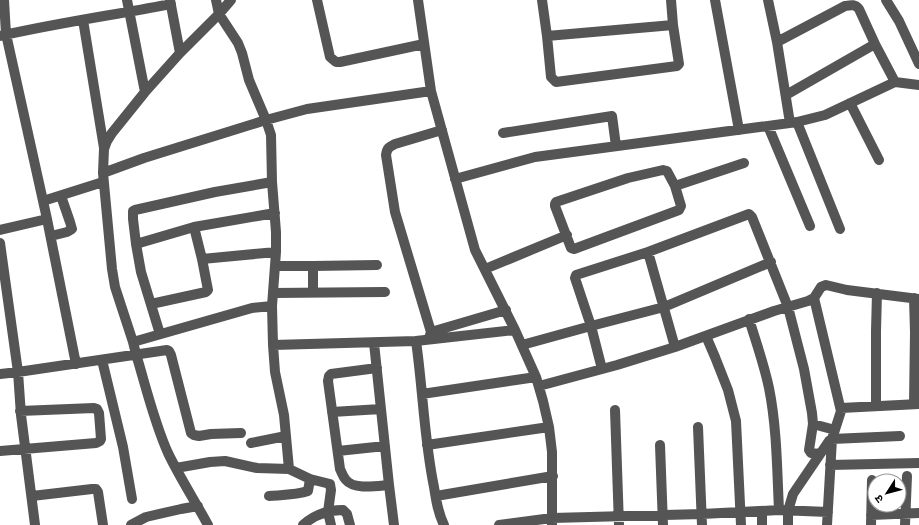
<svg xmlns="http://www.w3.org/2000/svg" width="919" height="525" viewBox="0 0 919 525" font-family="'Work Sans','Noto Sans Devanagari',sans-serif">
  <rect width="100%" height="100%" fill="#fff"/>
  <g fill="none" stroke-linecap="round" stroke-linejoin="round">
    <path stroke="#555" stroke-width="10" d="M4,0L6,34L47,219L76,364
      M127,0L145,92
      M170,0L180,53
      M216,0L219,14L238,43L242,53L249,80L266,120L271,135L272,182L276,232V252L272,306L273,345L275,372L284,415L289,469
      M317,0L330,57L336,62H340L424,44
      M418,0L431,91L475,250L515,330L536,377L543,401L549,427L552,452V525
      M542,0L547,36L551,77L556,82L677,66L679,64L673,25L671,0
      M715,0L739,130
      M768,0L777,42L790,123
      M886,0L899,21L919,64
      M83,20L104,148
      M0,36C57,23 114,15 171,4
      M547,36L673,25
      M777,42L845,6C851,5 855,4 859,9L875,44L895,82L919,85
      M786,95L875,44
      M850,103L879,160
      M797,122L840,229
      M768,126L810,226
      M503,133L612,116L616,146
      M103,173L144,158L266,120L307,109L431,91
      M455,179L535,157L797,122L825,115L895,82
      M675,186L667,171L663,170L628,178L556,202L555,204V206L571,248L574,249L679,210L681,206L675,186L744,163
      M43,201L103,182
      M0,230L47,219
      M51,236L67,232L72,229L70,222L61,196
      M0,243L18,372L21,415L35,525
      M136,244L194,227L275,213
      M648,252L675,347
      M202,259L276,252
      M275,266H313L377,265
      M485,269L567,235
      M273,293L385,292
      M313,293V266
      M814,298L841,411L832,439L827,525
      M914,298L915,332L914,404
      M151,304L206,292L208,290L202,259L194,227
      M749,319C756,342 764,364 769,388C777,428 777,470 779,510
      M431,332L395,212L386,155C387,148 389,147 395,144L442,130
      M160,334L141,272L136,244L133,219V211L135,210L215,192L272,182
      M706,336L715,357L728,390L736,421L741,525
      M429,338L431,332L506,310
      M133,342L252,308L272,306
      M374,343L389,485L394,525
      M273,345L416,341
      M522,345L591,326L664,307L771,262
      M102,360L123,447L132,499
      M377,368L331,374L329,376L328,381L340,469C342,473 343,477 346,480C354,490 377,486 389,485
      M602,369L591,326L575,278L576,275L648,252L749,214L752,217L788,307L804,369L812,413L813,424L809,450L811,453L820,454
      M0,374L18,372L167,350L169,351L171,355L191,433L194,435L199,436L211,434L241,433
      M539,386L617,365L675,347L774,311L808,301L814,298L821,287L826,285L847,290L919,299
      M422,394L536,377
      M876,406V331L877,293
      M841,408L919,404
      M615,410L619,525
      M332,412L381,409
      M813,424L835,430
      M698,427L702,525
      M251,443L286,436
      M427,445L549,427
      M660,445L663,525
      M0,451L96,443L100,441L101,439L99,413L97,409L94,408L20,411
      M338,451L385,446
      M830,465L919,463
      M176,468L210,462L225,461L257,468L289,469L310,479L330,484L331,490L328,512L331,525
      M32,496L92,489H96L98,492L103,525
      M269,496C280,495 297,495 308,491L310,479
      M436,496L553,476
      M762,511V525
      M871,515L919,513
      M131,525L146,517L181,509L198,506
      M208,525C195,501 180,478 168,453C154,422 146,387 136,354L133,342L115,287L112,269L103,173L104,149L107,141L112,133L145,92L180,53L219,14L231,0
      M303,525C314,515 328,510 343,510L347,514L350,525
      M444,525C438,513 436,500 434,487C424,439 423,390 416,341L515,330
      M499,525L552,518L702,514L779,510L828,512
      M788,525V511L793,494L829,441L832,439L900,436
      M871,525L872,480
      M905,525L907,476"/>
  </g>
  <g transform="translate(887 493) rotate(234)"><circle r="19" fill="#ffffff" stroke="#999999"/>
  <path d="M0-3L7 15L0 10L-7 15Z" fill="#000000"/>
  <text y="-6" font-size="11" font-weight="bold" text-anchor="middle" fill="#000000">उ</text>
  </g>
</svg>
